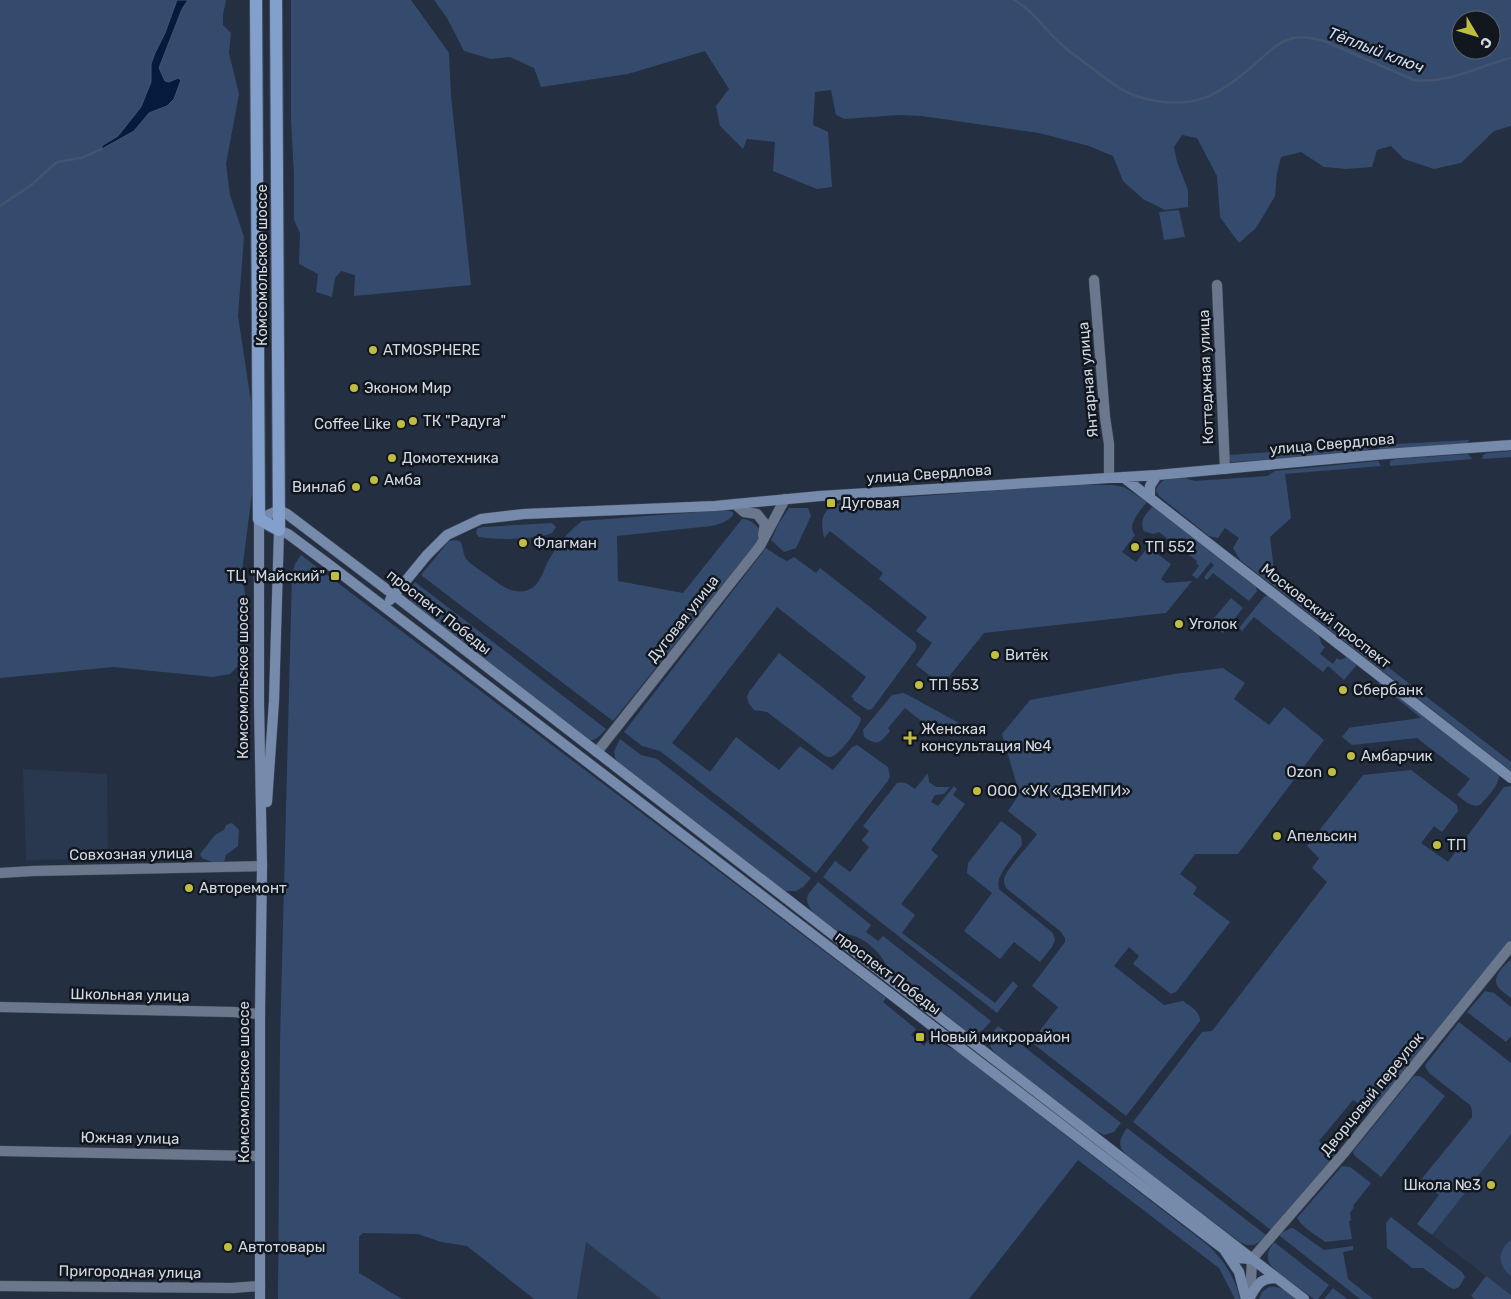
<svg xmlns="http://www.w3.org/2000/svg" width="1511" height="1299" viewBox="0 0 1511 1299" font-family="Rubik,sans-serif">
  <rect width="100%" height="100%" fill="#242f41"/>
  <path fill="#29384f" d="M23,769L107,774L108,859L26,860Z
    M1511,1134V1295L1432,1235Z
    M586,1241L661,1299H577Z"/>
  <path fill="#354b6e" fill-rule="evenodd" d="M0,0H177L165,33L155,53L151,65V82L141,107L118,136L103,145L134,131L149,113L167,106L178,78L169,82L165,81L159,68L182,9L188,0H226L223,15V25L231,33L229,53L239,94L226,164L230,195L244,237L238,316L258,448L242,571L250,634L246,658L230,674L213,677L113,667L0,678Z
    M291,0H411L449,53L451,96L471,285L354,296L355,275L341,271L335,278L332,297L316,292L318,274L299,264L300,233L294,220V175L291,119Z
    M434,0H1511V126L1494,131L1461,163L1434,169L1404,159L1391,146L1377,150L1372,167L1346,169L1324,167L1301,152L1281,157L1277,173L1275,196L1256,228L1239,243L1220,217L1217,176L1197,138L1182,135L1174,147L1177,162L1188,190V207L1165,210L1143,199L1123,181L1113,156L1089,146L1039,133L922,116L898,115L845,119L836,115L831,90L815,92L813,125L828,132L832,187L817,189L773,171L775,142L747,139L743,149L720,126L716,106L729,89L705,51L628,74L541,87L534,68L510,57L491,59L464,51L447,18ZM1461,20H1491V50H1461Z
    M1179,210L1185,237L1164,240L1159,212Z
    M1469,440L1467,445L1380,451L1378,445Z
    M1370,445V448L1365,453L1235,462H1231L1228,455Z
    M1511,451V457L1482,459L1483,455L1487,453Z
    M1468,454L1472,459L1390,466V461L1395,459Z
    M1378,461L1381,466L1285,474L1291,518L1270,537L1275,580L1511,762V771L1240,560L1233,548L1239,538L1225,528L1218,538L1209,536L1159,496L1156,490C1161,474 1182,476 1195,481L1267,476L1275,471Z
    M1066,485H1112L1124,487L1147,502C1140,511 1126,525 1135,535L1122,552L1136,562L1148,547L1171,564L1161,579L1166,583L1192,581L1166,613L984,633L942,685L916,665L932,643L916,631L927,617L879,579L883,573L830,531L824,538C821,521 820,515 834,504L895,498Z
    M1153,506L1256,587L1257,591L1249,601L1213,573L1207,580L1204,577L1214,565L1211,562L1197,579L1192,575L1199,566L1196,563L1197,561L1159,532L1153,534L1144,531C1139,520 1146,514 1153,506Z
    M789,508H808L811,516L796,548L784,552L771,540L779,523Z
    M724,510L733,512V515C728,522 719,524 711,526L617,536L618,581L683,593L742,519C750,519 755,524 760,530V538L613,721L421,575L449,541L456,540L461,542C463,547 463,553 465,557C467,563 491,577 498,583C510,592 527,597 538,582C543,575 545,566 550,558C557,545 570,530 582,521Z
    M552,523L556,527L552,533C534,540 498,540 479,537L476,533L478,528L483,527Z
    M766,548L779,557L787,561L794,557L816,573L820,568L911,639C915,642 917,644 916,649L872,709L868,710L853,700L854,698L851,697L866,677L777,607L672,743L710,772L736,737L779,770L800,746L833,770L852,747L857,745L888,767L890,777L887,782L816,873L660,751L642,746L624,732Z
    M301,555L886,998L883,1002L916,1029L911,1035L924,1046L930,1038L957,1051L1209,1246C1224,1261 1235,1277 1240,1299H1235L1219,1268L1078,1160L969,1299H661L586,1242L577,1299H534L467,1246L441,1242L418,1234L363,1233L359,1237V1273L402,1299H278L280,1042L292,575L295,564Z
    M415,582L606,729C599,737 596,741 586,740L415,607C406,596 407,593 415,582Z
    M1266,596H1269L1319,636L1322,645L1325,647L1320,654L1333,664L1337,658L1340,660L1347,657L1357,665L1344,680L1328,666L1323,672L1254,617L1242,631L1239,628L1263,598Z
    M1231,598L1243,608L1223,633L1210,623Z
    M779,653L861,718C861,726 841,753 833,756C829,758 829,757 825,756L767,712L754,710L749,704L747,697L749,692Z
    M1223,668L1245,683L1234,699L1269,725L1284,707L1324,740L1238,854H1195L1180,874L1197,887L1193,894L1230,922L1176,992L1171,994L1133,964L1139,956L1129,947L1114,966L1164,1005L1183,1001C1190,1006 1200,1011 1200,1021L1126,1116L1031,1042L1058,1007L1032,986L1065,942V938L1060,931L1006,888C1004,883 1003,880 1005,876C1012,862 1028,847 1037,834L1008,811L1018,796L1016,782L1002,734L1030,700L1174,674Z
    M1378,683H1382L1499,775C1499,786 1487,797 1480,805C1471,808 1464,800 1457,795L1470,779L1417,738L1352,745L1342,737L1349,728L1354,727L1421,718Z
    M903,693L908,695L959,723L951,733L940,726L935,732L905,708L888,728L890,731C881,742 878,747 864,737L863,730L892,695Z
    M620,739L641,755L657,759L811,878L803,887L796,891H786L781,888L616,762L614,751Z
    M1411,770L1457,805L1458,811L1442,832L1434,826L1421,843L1448,862L1504,787L1511,786V939L1372,1112L1353,1100L1319,1141L1334,1155L1333,1158L1271,1230L1133,1122L1202,1032L1212,1031L1327,882L1312,868L1319,858L1307,846L1363,775Z
    M928,773L929,782L936,787H950L944,794L935,795L931,802L938,806L954,786L957,789L953,795L965,804L931,850L938,856L901,904L915,915L902,933L995,1003L1013,981L1018,986L997,1013L823,877L835,861L850,872L869,847L862,840L869,831L863,826L897,783C905,781 909,785 915,789Z
    M1001,821L1021,836L1022,845C1015,855 992,879 1000,890L1053,933L1055,940L1052,947L1040,962L1014,942L1000,959L964,931L992,893L967,873L968,863Z
    M232,823L239,830L238,846L226,855L225,860L221,863H215L202,858L200,854L215,835L224,830L226,825Z
    M818,882L871,925L866,932L878,941L883,936L991,1021C985,1028 980,1035 970,1034L889,970C882,956 875,947 861,939C854,935 846,934 839,931C828,926 802,909 808,895C810,891 815,886 818,882Z
    M1511,960V998C1499,988 1489,984 1502,968C1505,965 1507,962 1511,960Z
    M1485,991L1494,993L1511,1007V1036L1506,1042L1467,1012Z
    M1459,1022L1511,1063V1134L1432,1235L1417,1224L1439,1195L1420,1181L1472,1117V1110L1470,1105L1429,1073L1425,1066L1426,1064Z
    M998,1026L1121,1123L1114,1132L1104,1135L1094,1130L997,1055C986,1043 988,1038 998,1026Z
    M1414,1076H1419L1423,1078L1445,1096L1381,1177L1355,1156L1353,1153L1355,1149Z
    M1127,1128L1266,1235C1258,1245 1251,1248 1240,1242L1131,1159C1118,1148 1117,1142 1127,1128Z
    M1342,1166L1350,1167L1371,1183L1353,1206L1354,1207L1350,1213L1351,1221H1349L1352,1239L1325,1242C1316,1235 1303,1228 1297,1218Z
    M1391,1217L1462,1272L1465,1277L1459,1287L1454,1289L1449,1287L1423,1268H1412L1387,1248L1386,1223Z
    M1291,1228H1293L1324,1250L1353,1246V1250L1343,1252L1348,1279L1373,1299H1360L1280,1236L1281,1233Z
    M1511,1240V1276C1497,1265 1497,1251 1511,1240Z
    M1274,1242L1329,1285L1318,1299H1314C1305,1292 1275,1272 1270,1264C1265,1256 1269,1249 1274,1242Z
    M1486,1276L1511,1295V1299H1475L1471,1296Z
    M1269,1287C1280,1285 1287,1292 1295,1299H1259L1262,1292Z
    M1333,1288L1347,1299H1324Z"/>
  <path fill="#051b3e" stroke="#425470" d="M177,0H188L182,9L159,68L165,81L169,82L178,78L181,80L174,99L167,106L149,113L134,131L100,150L103,145L118,136L141,107L151,82V64L155,53L165,33Z"/>
  <g fill="none" stroke-linecap="round" stroke-linejoin="round">
    <path stroke="#425470" stroke-width="2.5" d="M1014,0C1033,10 1045,30 1061,44C1069,52 1079,58 1088,65C1104,77 1120,91 1139,97C1191,112 1218,97 1256,63C1267,54 1276,43 1290,39C1300,35 1313,38 1324,41L1414,80C1449,84 1478,66 1511,58
      M0,206L30,186L57,162L81,158L102,149"/>
    <defs>
      <path id="street" d="M1094,280L1105,417L1109,444V477
        M1217,285L1225,469
        M735,504L744,512L757,514L765,524L763,535
        M597,752L760,546L785,499
        M0,873L33,871L262,866
        M0,1007L233,1012L260,1014
        M0,1151L259,1156
        M0,1286L232,1288L260,1286
        M1250,1299L1252,1259L1343,1154L1511,946"/>
      <path id="secondary" d="M1123,477L1511,778
        M1150,498V486L1157,475
        M390,600L427,555L447,535L481,519L524,514L715,506L820,496L1157,475L1385,454L1511,445
        M267,802L274,701L279,530L288,534L331,566L1225,1250L1239,1258L1251,1259
        M1225,1251L1239,1272L1246,1299
        M1250,1297C1257,1285 1260,1278 1276,1278
        M260,1299V1014L262,866L259,702V519L279,510L287,514L394,595L1304,1299"/>
      <path id="primary" d="M256,0L259,519L279,530L276,0"/>
    </defs>
    <use href="#street" stroke="#444d5c" stroke-width="11"/>
    <use href="#secondary" stroke="#444d5c" stroke-width="11"/>
    <use href="#primary" stroke="#444d5c" stroke-width="14"/>
    <use href="#street" stroke="#6a778c" stroke-width="10"/>
    <use href="#secondary" stroke="#768bac" stroke-width="10"/>
    <use href="#primary" stroke="#839fcc" stroke-width="12"/>
  </g>
  <g fill="#bfbe41" stroke="#12171f" stroke-width="2">
    <circle cx="373" cy="350" r="5"/>
    <circle cx="354" cy="388" r="5"/>
    <circle cx="413" cy="421" r="5"/>
    <circle cx="401" cy="424" r="5"/>
    <circle cx="392" cy="458" r="5"/>
    <circle cx="374" cy="480" r="5"/>
    <circle cx="356" cy="487" r="5"/>
    <rect x="826" y="498" width="10" height="10" rx="2.5"/>
    <circle cx="523" cy="543" r="5"/>
    <circle cx="1135" cy="547" r="5"/>
    <rect x="330" y="571" width="10" height="10" rx="2.5"/>
    <circle cx="1179" cy="624" r="5"/>
    <circle cx="995" cy="655" r="5"/>
    <circle cx="919" cy="685" r="5"/>
    <circle cx="1343" cy="690" r="5"/>
    <path d="M907.5 730.5h5v5h5v5h-5v5h-5v-5h-5v-5h5z"/>
    <circle cx="1351" cy="756" r="5"/>
    <circle cx="1332" cy="772" r="5"/>
    <circle cx="977" cy="791" r="5"/>
    <circle cx="1277" cy="836" r="5"/>
    <circle cx="1437" cy="845" r="5"/>
    <circle cx="189" cy="888" r="5"/>
    <rect x="915" y="1032" width="10" height="10" rx="2.5"/>
    <circle cx="1491" cy="1185" r="5"/>
    <circle cx="228" cy="1247" r="5"/>
  </g>
  <g text-anchor="middle" dominant-baseline="central" stroke-width="5" stroke-linejoin="round" paint-order="stroke">
    <g font-size="15" fill="#d1d9e4" stroke="#12171f">
      <text transform="translate(262 265) rotate(-90)">Комсомольское шоссе</text>
      <text transform="translate(1206 377) rotate(-92)">Коттеджная улица</text>
      <text transform="translate(1088 380) rotate(-95)">Янтарная улица</text>
      <text transform="translate(1332 444) rotate(-5)">улица Свердлова</text>
      <text transform="translate(929 474) rotate(-4)">улица Свердлова</text>
      <text transform="translate(439 612) rotate(38)">проспект Победы</text>
      <text transform="translate(1326 616) rotate(38)">Московский проспект</text>
      <text transform="translate(683 619) rotate(-52)">Дуговая улица</text>
      <text transform="translate(243 678) rotate(-90)">Комсомольское шоссе</text>
      <text transform="translate(131 854) rotate(-1)">Совхозная улица</text>
      <text transform="translate(888 973) rotate(37)">проспект Победы</text>
      <text transform="translate(130 995) rotate(1)">Школьная улица</text>
      <text transform="translate(244 1082) rotate(-90)">Комсомольское шоссе</text>
      <text transform="translate(1372 1094) rotate(-51)">Дворцовый переулок</text>
      <text transform="translate(130 1138) rotate(1)">Южная улица</text>
      <text transform="translate(130 1272) rotate(1)">Пригородная улица</text>
    </g>
    <g font-size="15" fill="#d1d9e4" stroke="#12171f" text-anchor="start">
      <text x="383" y="350">ATMOSPHERE</text>
      <text x="364" y="388">Эконом Мир</text>
      <text x="423" y="421">ТК "Радуга"</text>
      <text x="391" y="424" text-anchor="end">Coffee Like</text>
      <text x="402" y="458">Домотехника</text>
      <text x="384" y="480">Амба</text>
      <text x="346" y="487" text-anchor="end">Винлаб</text>
      <text x="841" y="503">Дуговая</text>
      <text x="533" y="543">Флагман</text>
      <text x="1145" y="547">ТП 552</text>
      <text x="325" y="576" text-anchor="end">ТЦ "Майский"</text>
      <text x="1189" y="624">Уголок</text>
      <text x="1005" y="655">Витёк</text>
      <text x="929" y="685">ТП 553</text>
      <text x="1353" y="690">Сбербанк</text>
      <text x="921" y="729">Женская<tspan x="921" dy="17">консультация №4</tspan></text>
      <text x="1361" y="756">Амбарчик</text>
      <text x="1322" y="772" text-anchor="end">Ozon</text>
      <text x="987" y="791">ООО «УК «ДЗЕМГИ»</text>
      <text x="1287" y="836">Апельсин</text>
      <text x="1447" y="845">ТП</text>
      <text x="199" y="888">Авторемонт</text>
      <text x="930" y="1037">Новый микрорайон</text>
      <text x="1481" y="1185" text-anchor="end">Школа №3</text>
      <text x="238" y="1247">Автотовары</text>
    </g>
    <g font-size="16" font-style="italic" fill="#c9dbf6" stroke="#12171f">
      <text transform="translate(1376 50) rotate(21)">Тёплый ключ</text>
    </g>
  </g>
  <g transform="translate(1476 35) rotate(128)"><circle r="24" fill="#12171f" stroke="#5e656e"/>
  <path d="M0-4L9 19L0 12L-9 19Z" fill="#bfbe41"/>
  <text y="-8" font-size="14" font-weight="bold" text-anchor="middle" fill="#d1d9e4">С</text>
  </g>
</svg>
